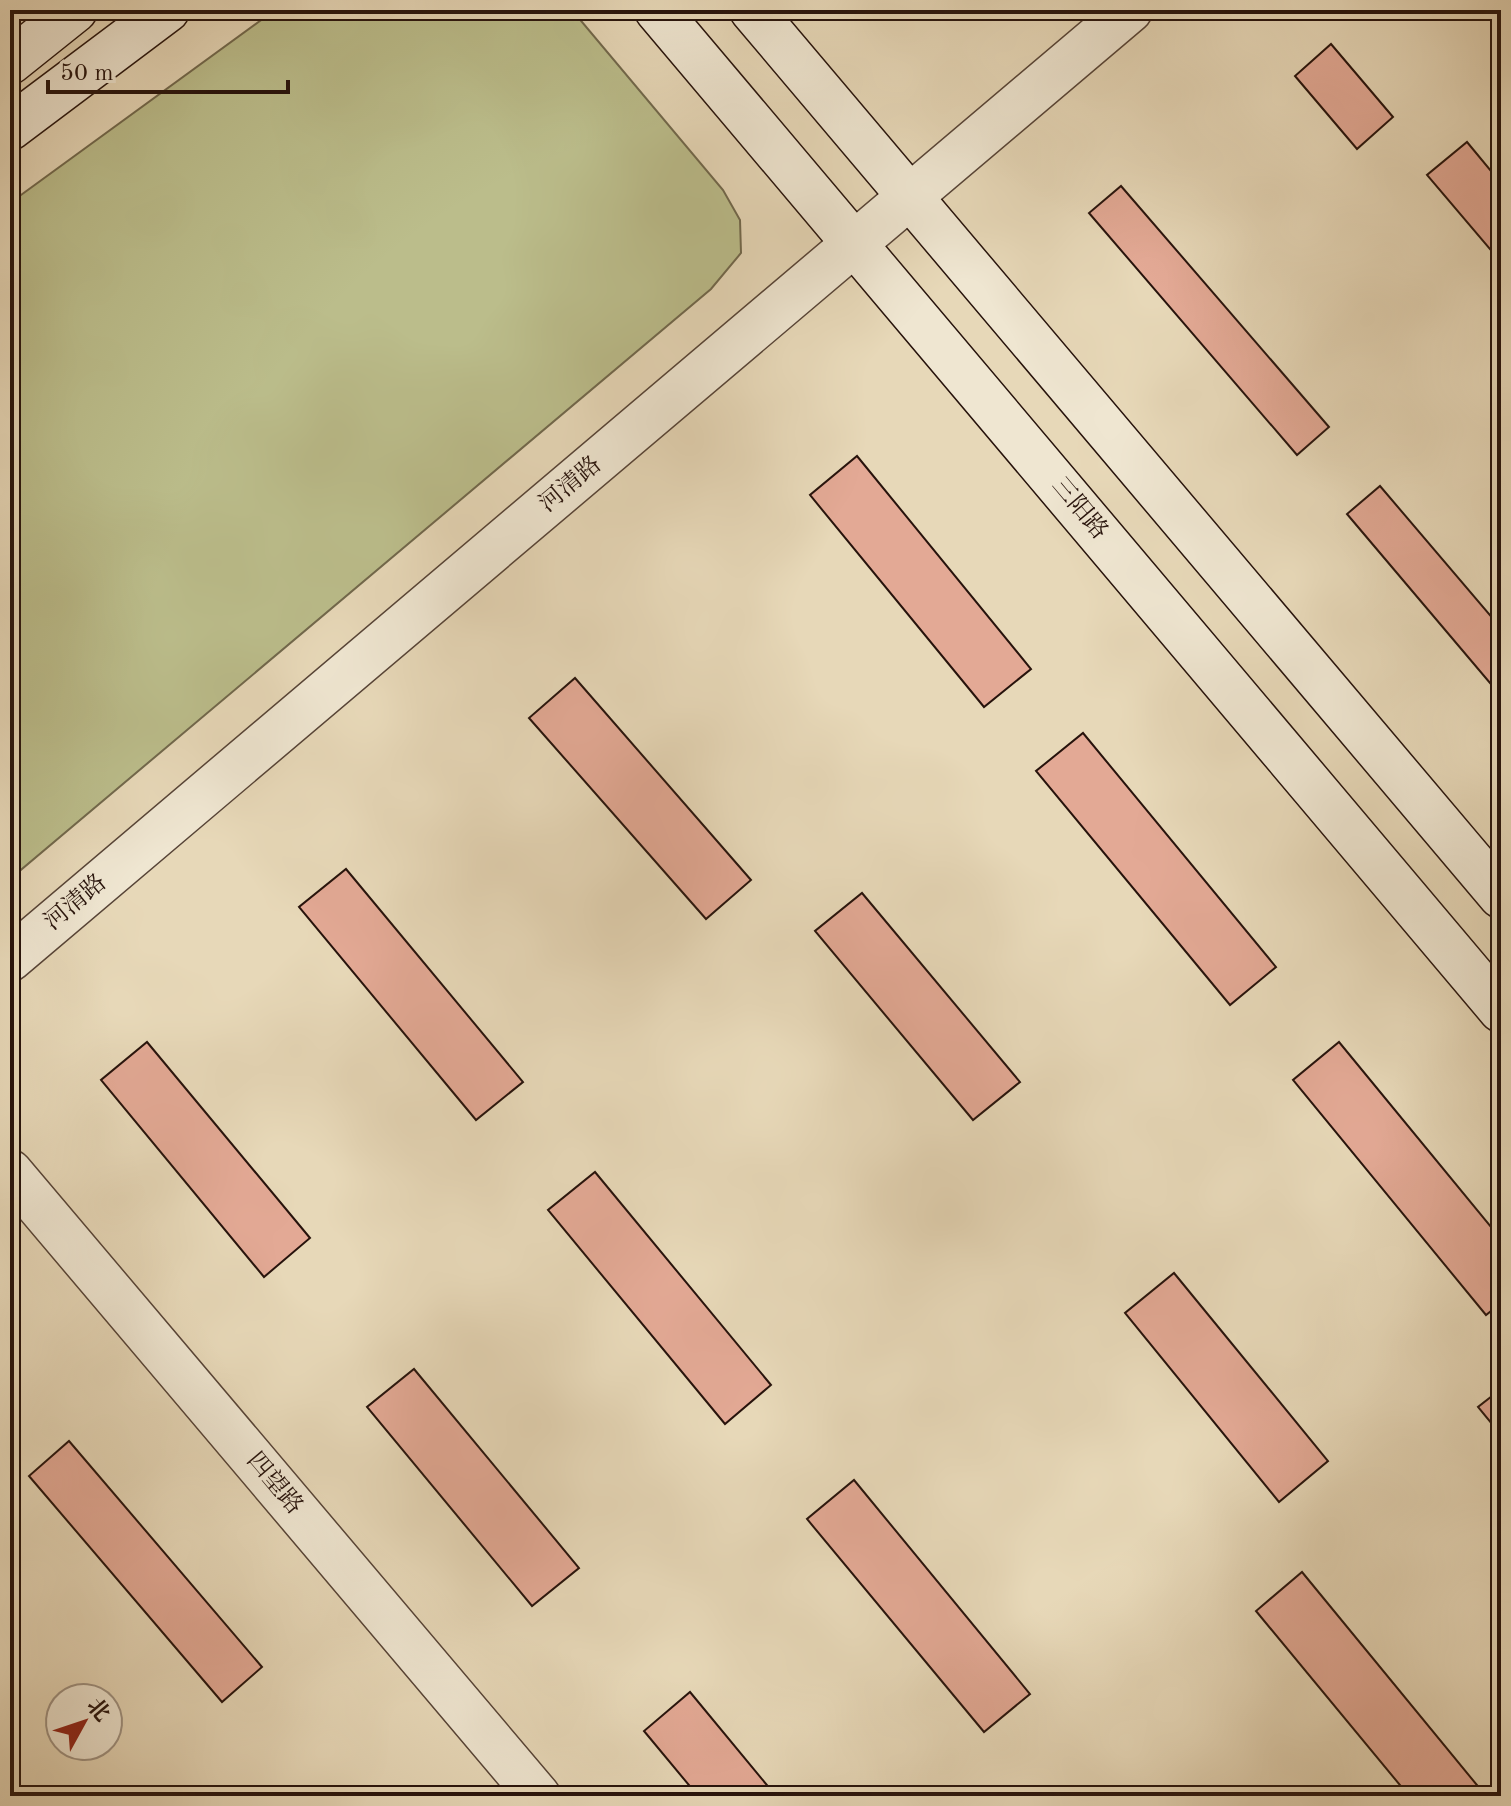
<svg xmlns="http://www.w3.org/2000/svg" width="1511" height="1806" viewBox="0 0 1511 1806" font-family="'Old Standard TT','Noto Serif SC',serif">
  <rect width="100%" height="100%" fill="#e7d8b8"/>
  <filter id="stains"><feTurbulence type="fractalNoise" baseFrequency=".0025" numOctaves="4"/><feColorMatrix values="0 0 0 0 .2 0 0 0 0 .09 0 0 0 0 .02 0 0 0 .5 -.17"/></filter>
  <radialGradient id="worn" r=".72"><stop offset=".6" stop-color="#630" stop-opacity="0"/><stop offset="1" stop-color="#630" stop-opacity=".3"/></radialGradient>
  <path fill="#bbbd8b" stroke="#71684c" stroke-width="2" d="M275,10H572L723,190L740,220L741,253L711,289L10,879V203Z"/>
  <path fill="#e3a995" stroke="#27130c" stroke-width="2" d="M1331,44L1393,117L1357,149L1295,76Z
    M1467,142L1501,183V262L1427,175Z
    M1121,186L1329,427L1297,455L1089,213Z
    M857,456L1031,669L984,707L810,495Z
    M1380,486L1501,628V696L1347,514Z
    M575,678L751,880L706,919L529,718Z
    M1083,733L1276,967L1230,1005L1036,771Z
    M346,869L523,1082L476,1120L299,907Z
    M862,893L1020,1082L973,1120L815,931Z
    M147,1042L310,1238L264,1277L101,1080Z
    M1339,1042L1501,1239V1303L1486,1315L1293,1080Z
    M595,1172L771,1385L725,1424L548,1210Z
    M1174,1273L1328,1461L1279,1502L1125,1313Z
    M414,1369L579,1568L532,1606L367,1407Z
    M1501,1389V1435L1478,1407Z
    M69,1441L262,1667L222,1702L29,1476Z
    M854,1480L1030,1694L984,1732L807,1519Z
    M1302,1572L1481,1790L1474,1796H1409L1256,1611Z
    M690,1692L776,1796H698L644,1731Z"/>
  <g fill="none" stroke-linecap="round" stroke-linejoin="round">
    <defs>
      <path id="tertiary" d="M10,959L1130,10
        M10,1172L538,1796"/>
      <path id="secondary" d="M657,10L1501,1010
        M752,10L1501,896
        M10,62L75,10
        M10,128L167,10"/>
    </defs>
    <use href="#tertiary" stroke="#574437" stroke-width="47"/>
    <use href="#secondary" stroke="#27130c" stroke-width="47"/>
    <use href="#tertiary" stroke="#efe6d1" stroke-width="44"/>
    <use href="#secondary" stroke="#efe6d1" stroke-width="44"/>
  </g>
  <g text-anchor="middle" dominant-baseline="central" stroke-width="8" stroke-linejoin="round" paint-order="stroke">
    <g font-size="24" fill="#27130c" stroke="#efe6d1">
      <text transform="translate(571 485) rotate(-40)">河清路</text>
      <text transform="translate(1079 509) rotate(50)">三阳路</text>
      <text transform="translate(76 903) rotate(-40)">河清路</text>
      <text transform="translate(274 1484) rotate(50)">四望路</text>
    </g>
  </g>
  <rect width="1511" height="1806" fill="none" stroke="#e7d8b8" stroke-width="40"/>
  <rect x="12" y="12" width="1487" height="1782" fill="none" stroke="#27130c" stroke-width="4"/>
  <rect x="20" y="20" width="1471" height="1766" fill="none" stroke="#27130c" stroke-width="2"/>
  <g transform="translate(84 1722) rotate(50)"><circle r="38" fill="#efe6d1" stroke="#9f9282" stroke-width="2"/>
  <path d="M0-6L14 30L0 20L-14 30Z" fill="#8f2418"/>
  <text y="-12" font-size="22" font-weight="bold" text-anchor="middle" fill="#27130c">北</text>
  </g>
  <path d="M48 80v12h240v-12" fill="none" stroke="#27130c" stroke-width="4"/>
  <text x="60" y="80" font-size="24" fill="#27130c" stroke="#efe6d1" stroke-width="6" paint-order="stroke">50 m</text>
  <rect width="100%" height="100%" filter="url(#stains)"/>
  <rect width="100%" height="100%" fill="url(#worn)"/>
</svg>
